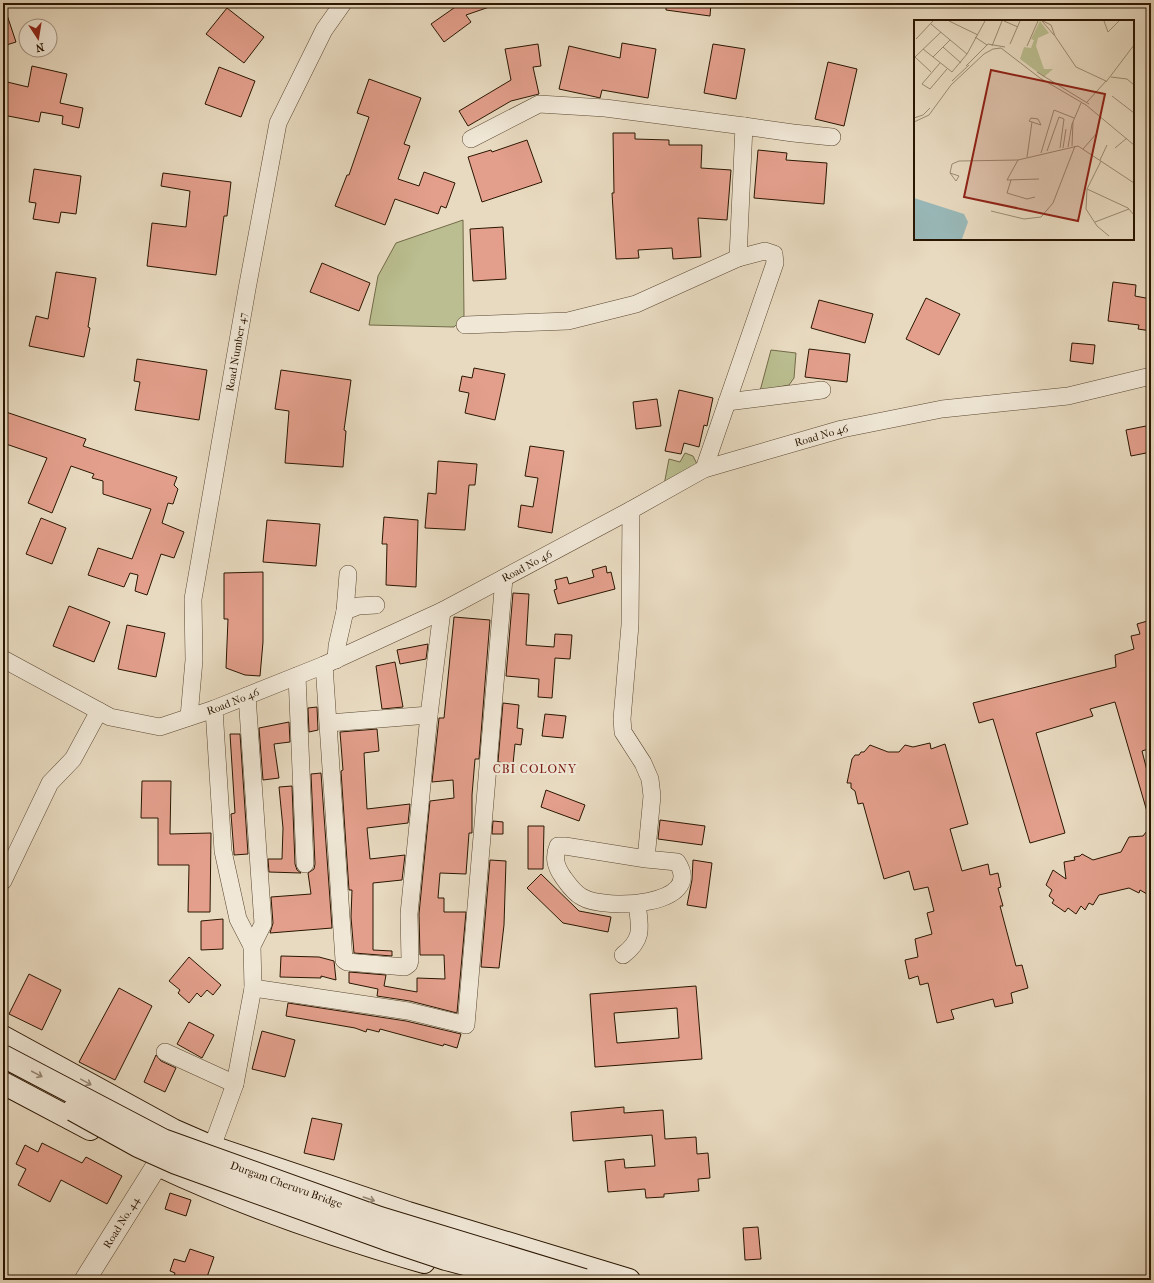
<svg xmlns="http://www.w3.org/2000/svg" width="1154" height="1283" viewBox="0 0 1154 1283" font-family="'IM FELL French Canon',serif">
  <rect width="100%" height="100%" fill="#e8dac0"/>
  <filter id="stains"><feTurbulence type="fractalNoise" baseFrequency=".005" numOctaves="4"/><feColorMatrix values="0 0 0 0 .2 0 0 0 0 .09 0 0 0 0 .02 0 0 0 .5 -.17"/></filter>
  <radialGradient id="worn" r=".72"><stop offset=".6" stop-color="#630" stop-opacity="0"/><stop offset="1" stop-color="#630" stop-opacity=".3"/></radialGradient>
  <path fill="#babe90" stroke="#726a48" d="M463,220L464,317L454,327L369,325L378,276L396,243Z
    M771,350L796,353L794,378L789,385L760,391Z
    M685,453L693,456L697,464L664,485L669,459L680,462Z"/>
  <path fill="#e39f8c" stroke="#2a1601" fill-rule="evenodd" d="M461,3H494L495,5L466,15L471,22L444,42L431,24Z
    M666,3H711L710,16L666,10Z
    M227,8L264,37L244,63L206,34Z
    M5,9L16,42L3,46V10Z
    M622,43L656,49L648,98L602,90L600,98L596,97L559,89L569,46L620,58Z
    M538,44L541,66L533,67L539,94L511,101L468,126L459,111L511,80L505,49Z
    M713,44L745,49L736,99L704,93Z
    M828,62L857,69L844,126L815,119Z
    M32,66L67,74L60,103L83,108L79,128L62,124L63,116L41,112L39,122L3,115V81L28,87Z
    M219,67L255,81L241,117L205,104Z
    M369,79L421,98L404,144L410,146L398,179L419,186L424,172L455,183L446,208L441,206L438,214L395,199L385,225L335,206L347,175H349L369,117L357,113Z
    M613,133H635V139L669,140V145H702L701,168L731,170L727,220L698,218L701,257L673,259L672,248L638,250L639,258L616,259L612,193H614Z
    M527,140L542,182L482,202L468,157L491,150L492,152Z
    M758,150L787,153L786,160L827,163L824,204L754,198Z
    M34,169L81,176L76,214L61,212L59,223L33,219L36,203L29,202Z
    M163,173L231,182L227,216H224L216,275L147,266L152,223L186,227L190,191L161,186Z
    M503,227L506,279L473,281L470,229Z
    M322,263L370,283L359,311L310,292Z
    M56,272L96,278L88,327L90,328L84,357L29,346L36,316L48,319Z
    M1113,282L1136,285L1135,296L1151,299V331L1138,329L1139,325L1108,321Z
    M926,298L960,314L939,355L906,339Z
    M819,300L873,314L865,343L811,328Z
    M1072,343L1095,345L1093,364L1070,361Z
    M809,349L850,354L847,382L805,377Z
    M137,359L207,370L199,420L135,410L140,382L134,381Z
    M474,368L505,374L495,420L465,413L469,393L459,391L462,376L472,378Z
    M281,370L351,380L344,430L346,431L343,467L285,463L289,411L275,409Z
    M679,390L713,398L707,426L704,425L699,447L684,443L681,454L665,451Z
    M657,399L661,426L636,429L633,402Z
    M3,411L86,439L83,446L177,477L174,485L178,489L173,504L168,503L162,523L184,532L174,558L161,554L147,595L135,591L138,575L130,573L124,587L88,575L98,548L132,559L151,509L103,494V481L92,478L94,474L71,466L52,513L28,503L47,458L3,443Z
    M1151,425V452L1131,456L1126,430Z
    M530,446L564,451L552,533L518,527L521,505L533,507L538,478L525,476Z
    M438,461L477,464L475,485H469L465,530L425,528L428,493L436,494Z
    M384,517L418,520L416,587L386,585L387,544H382Z
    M41,518L66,528L52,564L26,554Z
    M267,520L320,524L316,566L263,562Z
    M606,566L607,573L611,572L615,589L558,604L554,590L557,589L555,580L567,577L569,584L594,577L592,570Z
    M263,572V642L260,676L245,675L226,668L228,619H224V573Z
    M513,593L529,594L526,645L554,647L555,634L572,635L570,659L555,658L552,698L538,697L539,679L506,676Z
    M69,606L110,622L94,662L53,646Z
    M454,617L490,620L479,759H475L472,795V833H469L466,874L440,873L438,898H444V912H466L457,1013L410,1001L377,996L378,989L349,983V972L386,975L384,986L417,992V978L445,979L444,955H420L419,914L430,801L454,798L453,780L432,782L439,718H444Z
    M1151,620V748L1142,751L1151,786V815H1148L1115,702L1090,709L1093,716L1036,733L1065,833L1030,843L993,719L979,723L973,703L1116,667L1115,655L1134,649L1131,636L1140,634L1137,624Z
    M127,625L165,633L156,677L118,669Z
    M428,644L426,659L400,664L397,650Z
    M395,662L403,707L382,709L376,666Z
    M503,703L519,705L517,728L523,729L521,745L515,744L513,764L498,762Z
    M317,707L318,730L309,732L308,708Z
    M545,714L566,716L563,738L542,736Z
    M289,722L290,742L274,744L279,778L263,780L259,728Z
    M377,729L379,751L364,753L367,809L410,804L408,823L367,828L370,859L405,855L402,880L373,883V950L392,951V956L354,953L351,917L352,890H349L341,771L343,770L340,732Z
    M230,734H240L248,854L234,855V853L231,814L235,813Z
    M930,743L931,749L945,744L968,824L950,829L962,871L988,864L990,875L998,873L1001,887L998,888L1003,906H1000L1016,966L1022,965L1028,988L1011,993L1013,1003L995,1007L993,999L951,1010L954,1019L937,1023L928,983L920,985L918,976L909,979L905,960L918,957L915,939L932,934L927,913L934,911L928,887L914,890L909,871L884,879L863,803L858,804L855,791L851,788V783H847L852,759L855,755H859L861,752H864L870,745L888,752H899L905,745L913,747Z
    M321,773L332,928L270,933L273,923L271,897L311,894L308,873L314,869L315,864L311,774Z
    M142,781H171L170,834L211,833L210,912H188L189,865H158V818H141Z
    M292,786L295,864L297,870L301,873L269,872L268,859H282L283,828L279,787Z
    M546,790L585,805L579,821L541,807Z
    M660,820L705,826L702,845L658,839Z
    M493,821L503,822V834H492Z
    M528,826H544L543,869H528Z
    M1151,826V887L1147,894L1140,890L1139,893L1129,888L1099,895L1093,905L1089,903L1085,910L1081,906L1076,914L1068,908L1065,912L1052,903L1054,900L1049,896L1052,890L1046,885L1053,870L1066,879L1064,862L1075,860L1074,857L1080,856L1082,854L1093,860L1121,852L1129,837L1143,836Z
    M490,860L506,861L504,925L499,968L481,967Z
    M693,860L712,863L706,908L687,905L692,880Z
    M541,874L579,911L611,917L608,932L563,923L527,888Z
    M223,919V949L201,950V921Z
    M281,956L319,957L334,961L336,980L321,976V978L280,977Z
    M189,957L221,985L213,995L207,990L201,997L197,993L189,1003L178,993L180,990L169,981Z
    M29,974L61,990L42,1030L9,1014Z
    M696,986L702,1059L595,1067L590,994ZM677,1008L679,1038L617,1043L614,1013Z
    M119,988L152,1006L115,1080L79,1062Z
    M288,1003L406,1021L461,1034L457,1048L444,1044L443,1046L380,1029L379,1032L367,1029L366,1032L355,1028L286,1016Z
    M189,1022L214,1035L202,1058L177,1044Z
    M262,1031L295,1040L285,1077L252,1069Z
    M156,1055L161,1061L176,1068L165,1092L144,1082Z
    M624,1107V1113L663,1110L665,1139L696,1137L697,1154L708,1153L710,1178L698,1179L699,1191L664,1194V1197L646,1198L645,1189L608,1192L605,1161L624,1159L625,1168L655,1166L652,1135L573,1141L571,1112Z
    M312,1118L342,1124L334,1160L304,1153Z
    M42,1143L82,1163L86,1157L122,1176L107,1204L61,1180L50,1202L18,1185L26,1169L16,1164L25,1145L38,1152Z
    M170,1193L191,1200L186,1216L165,1209Z
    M758,1227L761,1259L745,1260L743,1228Z
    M190,1249L214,1257L206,1280H173L175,1273L170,1271L174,1259L185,1262Z"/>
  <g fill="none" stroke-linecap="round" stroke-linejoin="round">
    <defs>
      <g id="minor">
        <path d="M744,126L793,133L832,137"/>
        <path d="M471,139L539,104L605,108L744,126L738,258"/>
        <path d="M465,325L568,321L636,304L738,258L765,251L774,254L775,263L704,469"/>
        <path d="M727,402L822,390"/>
        <path d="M631,510L630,625L622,719L623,732L643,763L650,779L652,796L646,859L565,846H558C553,858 556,867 563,877C568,884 574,893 582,897C605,911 706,906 677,862L646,859"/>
        <path d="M345,611L358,606L376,605"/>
        <path id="s1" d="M3,659L110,717L160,727L214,709L324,665L442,611L631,510L704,469L842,429L942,409L1068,396L1151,376"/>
        <path d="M336,660L337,646L345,611L348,574"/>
        <path d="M324,665L344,960L347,962L405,967L409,964L410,960L409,914L429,715L442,611"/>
        <path d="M297,676L305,864"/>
        <path d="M214,709L223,851L238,919L252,946"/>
        <path id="s2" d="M189,717L194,660L193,599L247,289L278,123L324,30L343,3"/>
        <path d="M329,723L429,715"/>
        <path d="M3,881L50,783L73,759L99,711"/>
        <path d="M623,955C644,939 640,927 637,904"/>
        <path d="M253,988L408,1011L466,1025L504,578"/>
        <path d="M165,1052L235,1084"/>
        <path d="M212,1147L235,1084L253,988L252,946L263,924L247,696"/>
      </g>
      <g id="tertiary">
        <path id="s3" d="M85,1280L157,1165"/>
      </g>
      <path id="secondary" d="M3,1037L173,1130L212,1147L408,1213L629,1280
        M3,1083L90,1129
        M158,1165C243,1205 334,1236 424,1262"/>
    </defs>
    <use href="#minor" stroke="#5a4731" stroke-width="18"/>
    <use href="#tertiary" stroke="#5a4731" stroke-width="22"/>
    <use href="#secondary" stroke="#2a1601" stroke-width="24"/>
    <use href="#minor" stroke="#f0e7d6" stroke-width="17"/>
    <use href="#tertiary" stroke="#f0e7d6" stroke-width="21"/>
    <use href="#secondary" stroke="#f0e7d6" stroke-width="22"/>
    <defs>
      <g id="secondary-bridge">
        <path id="s4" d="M3,1056L163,1140L380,1218L584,1280"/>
        <path d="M73,1110L138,1146L176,1163L386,1239L446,1259L525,1280"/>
      </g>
    </defs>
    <use href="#secondary-bridge" stroke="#2a1601" stroke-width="24" stroke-linecap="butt"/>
    <use href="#secondary-bridge" stroke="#f0e7d6" stroke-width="22"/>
  </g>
  <defs><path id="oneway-shaft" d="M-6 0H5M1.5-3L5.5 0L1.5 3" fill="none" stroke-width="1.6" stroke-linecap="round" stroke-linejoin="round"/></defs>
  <g stroke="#978976">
    <use href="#oneway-shaft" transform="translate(37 1074) rotate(28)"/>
    <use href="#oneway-shaft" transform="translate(86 1082) rotate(29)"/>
    <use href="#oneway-shaft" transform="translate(369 1199) rotate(19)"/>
  </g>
  <g text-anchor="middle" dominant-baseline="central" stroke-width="4" stroke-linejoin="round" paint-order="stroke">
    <g font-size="11" fill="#2a1601" stroke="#f0e7d6">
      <text stroke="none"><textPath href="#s2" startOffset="369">Road Number 47</textPath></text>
      <text stroke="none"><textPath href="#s1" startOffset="898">Road No 46</textPath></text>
      <text stroke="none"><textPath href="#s1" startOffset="574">Road No 46</textPath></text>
      <text stroke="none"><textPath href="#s1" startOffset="250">Road No 46</textPath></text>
      <text stroke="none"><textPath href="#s4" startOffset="312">Durgam Cheruvu Bridge</textPath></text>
      <text stroke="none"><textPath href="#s3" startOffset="68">Road No. 44</textPath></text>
    </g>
    <g font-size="12" letter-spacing="1" fill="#7a1f14" stroke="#f0e7d6">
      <text x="535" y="769">CBI COLONY</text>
    </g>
  </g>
  <g transform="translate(914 20)">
    <rect width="220" height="220" fill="#e8dac0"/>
    <path d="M126,1L135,13L124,18L122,26L130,49H139L130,57L106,39L110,27L117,28L120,20L117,19Z" fill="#babe90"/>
    <path d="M0,178L50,194L54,202L48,219H0Z" fill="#99b9b9"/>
    <path fill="none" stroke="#9c8c74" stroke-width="1" d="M35,1L64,15M90,1L104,7M128,1L140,15M129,1L137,5L141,16L162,47L192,61L173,82M190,1L194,12L205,1M17,4L53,34M61,17L73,25M2,19L19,1M96,24L106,1M78,26L88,1M113,26L124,1M29,27L47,43M9,29L38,52L53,34L71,1M19,37L36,20M26,43L8,64L16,69L33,49M52,46L74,24L91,27M17,52L1,37L27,12M123,52L175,84M197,57L213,59L220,65M38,61L55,45M192,62L220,25M198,76L220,93M0,98L9,95L16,88M0,102L15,95L37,65L70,34L79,29L87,28L126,58L172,85L220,125M158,126L159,102M154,127L158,104L167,83M149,128L152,109M201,128L213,118M169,129L183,113M133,131L145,97L150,99L146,128M127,133L140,90L160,98M113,137L118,102L127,105L124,99L117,98L115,101L118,102M104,140L93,160L125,159M186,140L193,125M187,141L173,169L172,189L183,206L195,216M36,153L45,156L42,161L36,153L38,144L45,141L104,140L164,126L220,163M97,160L93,173L113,179L121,177M173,169L214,188L220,195M77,191L110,199L127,197L139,183L161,126M181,202L215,189"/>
    <path fill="#8f2418" fill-opacity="0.15" stroke="#8f2418" stroke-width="2" d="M77,50L191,74L164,201L50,177Z"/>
    <rect width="220" height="220" fill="none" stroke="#2a1601" stroke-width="2"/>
  </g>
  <rect width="1154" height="1283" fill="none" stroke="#e8dac0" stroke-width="16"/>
  <rect x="4" y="4" width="1146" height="1275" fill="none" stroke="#2a1601" stroke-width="2"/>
  <rect x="8" y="8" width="1138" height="1267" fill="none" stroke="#2a1601"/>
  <g transform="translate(38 38) rotate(168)"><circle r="19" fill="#f0e7d6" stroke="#a19381"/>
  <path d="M0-3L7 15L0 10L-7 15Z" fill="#8f2418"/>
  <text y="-6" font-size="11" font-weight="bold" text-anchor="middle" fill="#2a1601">N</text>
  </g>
  <rect width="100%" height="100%" filter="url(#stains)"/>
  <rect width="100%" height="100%" fill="url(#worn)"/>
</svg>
